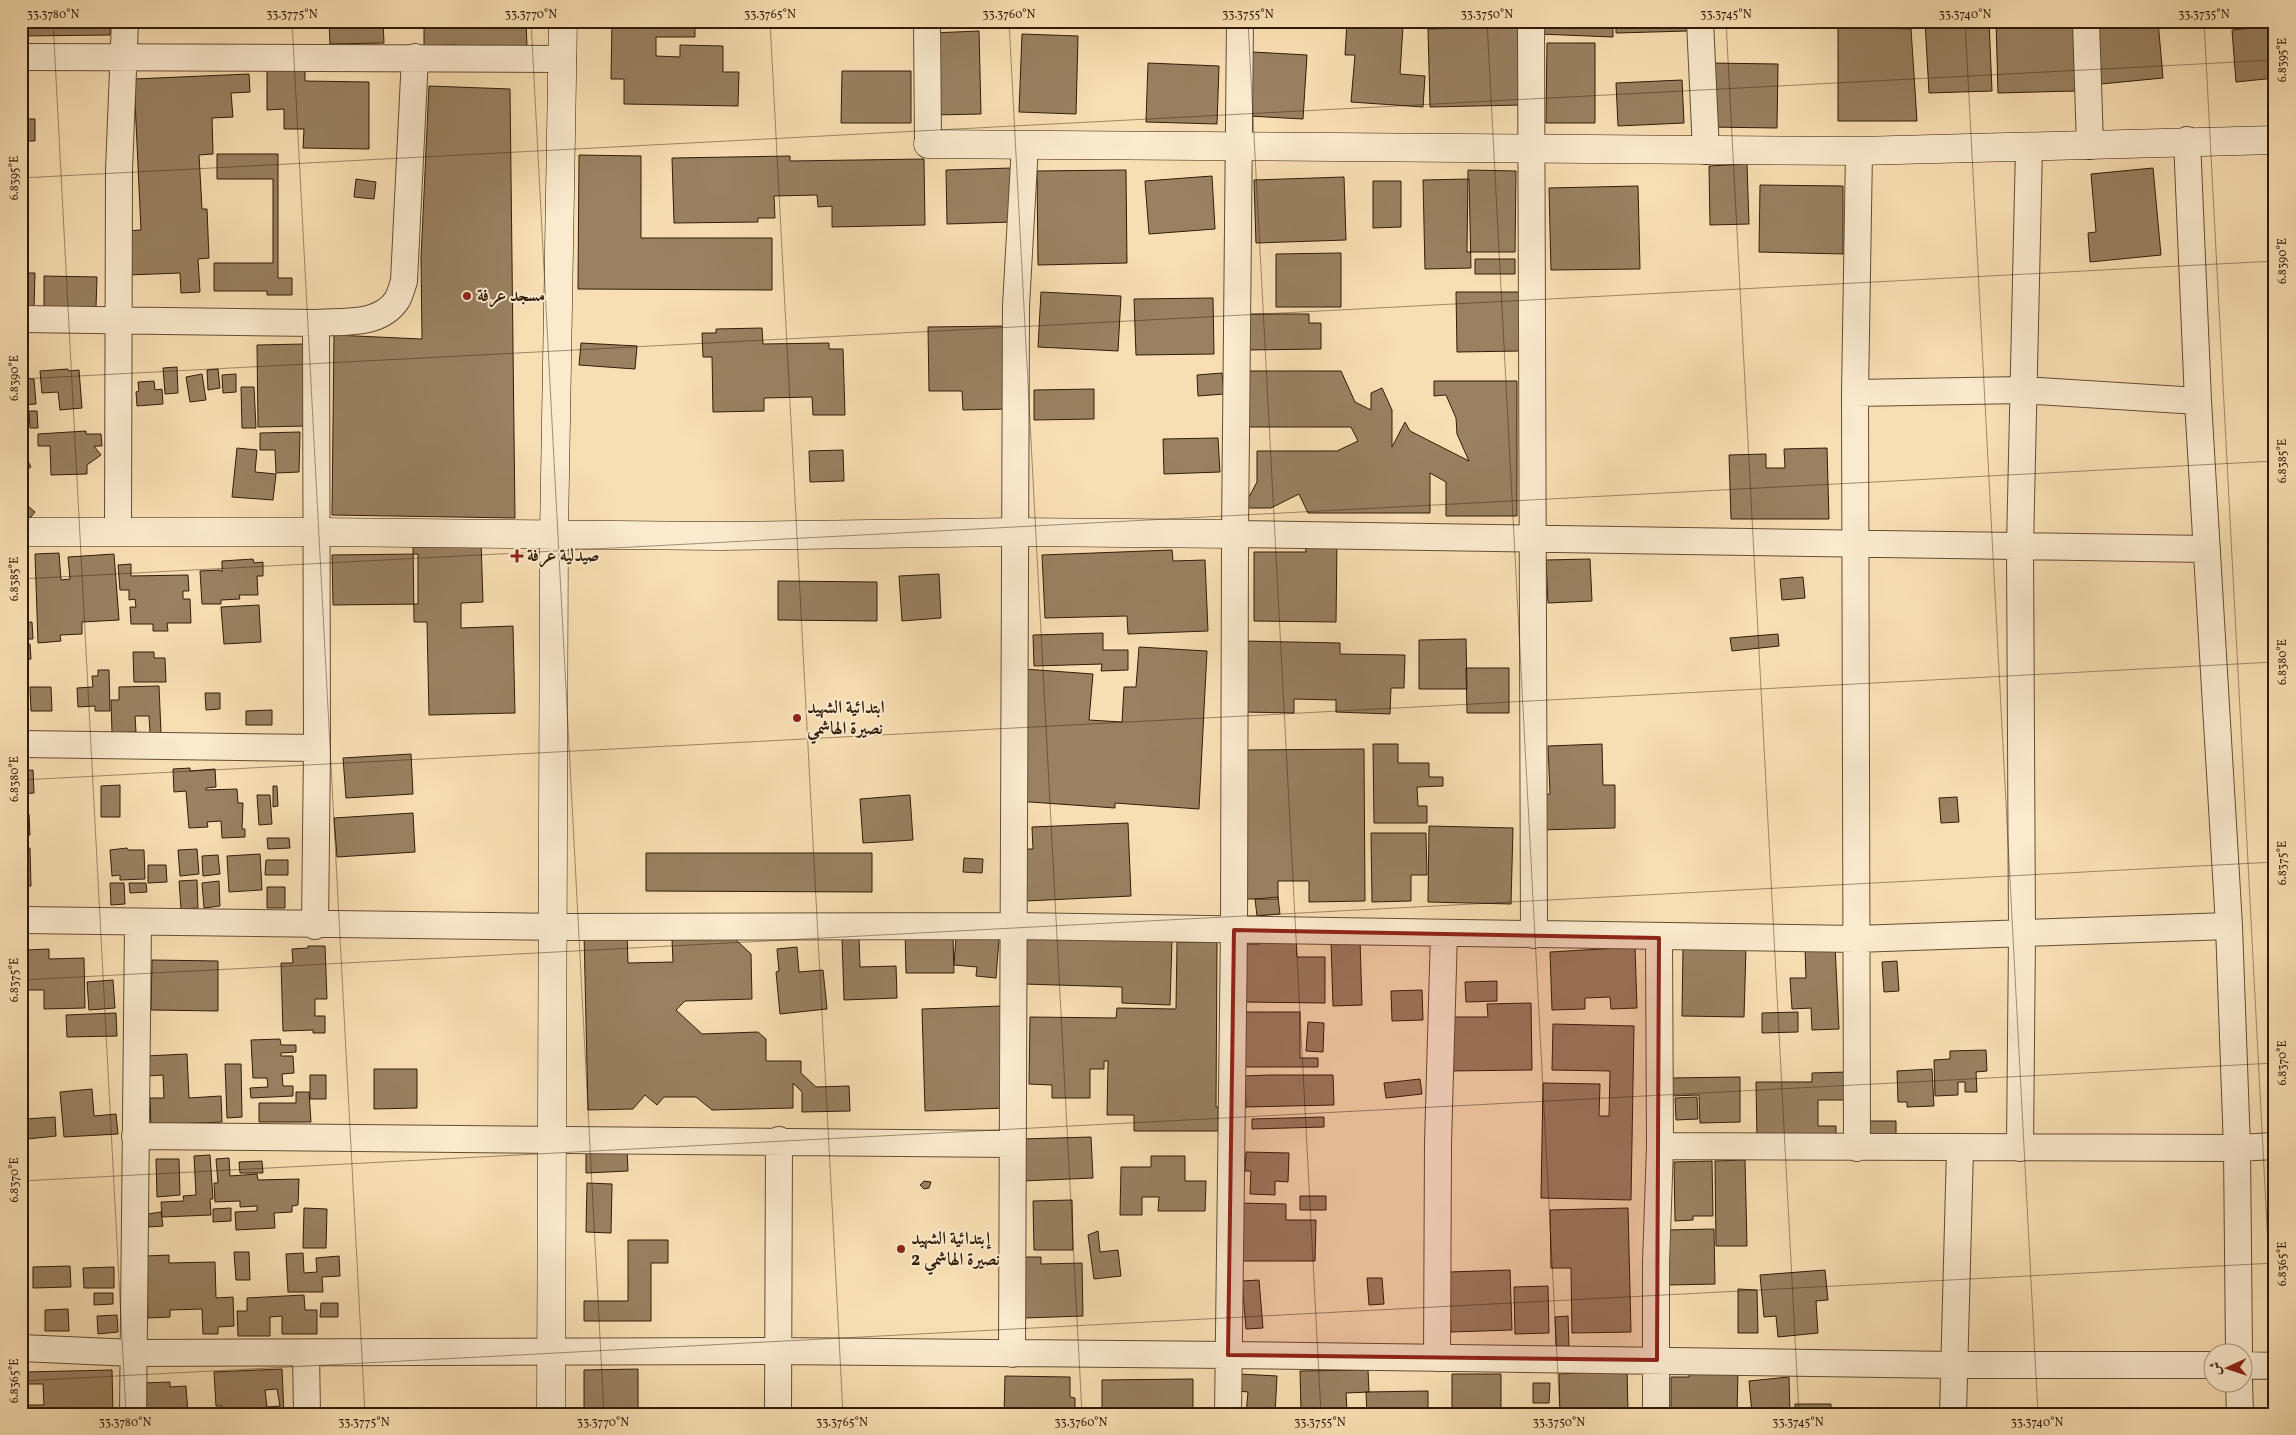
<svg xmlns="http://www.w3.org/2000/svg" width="2296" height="1435" viewBox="0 0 2296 1435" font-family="Vollkorn,Amiri,serif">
  <rect width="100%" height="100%" fill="#f8dfb3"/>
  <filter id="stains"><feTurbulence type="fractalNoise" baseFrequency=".004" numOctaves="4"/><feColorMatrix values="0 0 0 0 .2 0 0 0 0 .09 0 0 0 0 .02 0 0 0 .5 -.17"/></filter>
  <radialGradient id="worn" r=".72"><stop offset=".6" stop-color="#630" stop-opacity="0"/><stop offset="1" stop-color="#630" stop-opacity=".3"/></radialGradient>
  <path fill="#998161" stroke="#321c08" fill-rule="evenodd" d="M21,21H110V35L21,36Z
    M329,21H383L384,43L330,44Z
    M424,21H526L527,46L456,48V45L424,46Z
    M612,21H695V37H656V56L680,57V45L723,46V72H739L738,106L624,104V79H611Z
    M1432,21H1502V28H1432Z
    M1539,21H1613V37L1539,34Z
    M1616,21H1688V31L1616,33Z
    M1925,21H1989L1992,91L1929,93Z
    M1996,21H2073L2075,91L1998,93Z
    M2091,21H2158L2163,78L2101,84Z
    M1347,22L1403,26L1400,74L1425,76L1423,107L1351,102L1355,55H1345Z
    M2275,26V78L2236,82L2232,30Z
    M1519,27L1521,105L1430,107L1428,29Z
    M1838,27L1911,29L1917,121H1838Z
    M979,31L981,114L935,115L932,33Z
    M1022,34L1078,36L1076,114L1019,112Z
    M1547,43H1595V123H1546Z
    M1252,52L1307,55L1303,119L1248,116Z
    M267,63H305V81L369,82V149L303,148L304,129H284V109L267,110Z
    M1148,63L1219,66L1217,124L1146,122Z
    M1709,63L1778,64L1777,128L1708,127Z
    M842,71H911V123H841Z
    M249,74L250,92L231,93L233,117L212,118L213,154L199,155L202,209H207L209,258L198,259L200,292L181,293L180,273L128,275L126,231L141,230L134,79Z
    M1682,80L1684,123L1618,126L1616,83Z
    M429,86L510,89L515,518L332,515L334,335L422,339L421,258Z
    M21,119H35V141H21Z
    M217,154H278V278H292V295H267V291H214V263H273V179H217Z
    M579,155L641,156V238H772V290L578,289Z
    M790,156V161L924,159L925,225L832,227V206L818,207L817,195L774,196L775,218H758V222L674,223L672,158Z
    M1747,164L1749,224L1710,225L1709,166Z
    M1012,168L1013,222L947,224L946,170Z
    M2153,168L2161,255L2090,262L2088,233L2096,232L2091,174Z
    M1126,170L1127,263L1038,265L1037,171Z
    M1468,170L1516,171L1515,252H1467Z
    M1212,176L1215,229L1149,234L1145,181Z
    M1344,177L1346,240L1256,243L1254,180Z
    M356,179L376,182L374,199L354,197Z
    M1469,179L1471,268L1425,269L1423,180Z
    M1373,181H1401V227L1373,228Z
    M1760,185L1843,186V254L1759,252Z
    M1638,186L1640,269L1551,270L1549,188Z
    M1341,253V307H1276V254Z
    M1475,259H1515V274H1475Z
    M21,273H35L34,309H21Z
    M44,276L97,277L96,307H44Z
    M1041,292L1121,296L1118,351L1038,347Z
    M1456,292H1519L1520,351L1457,352Z
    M1213,298L1214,354L1136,355L1134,299Z
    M1247,314H1309V323H1321V349L1247,350Z
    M1009,326L1011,409L963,410L962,391H929L928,327Z
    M762,328L763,344L829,343V349H843L845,415H813L812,397L764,398V411L713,412L712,357H703L702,333H716V329Z
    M581,343L637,346L635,369L579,365Z
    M304,344L306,426L258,427L257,345Z
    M177,367L178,393L165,394L163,368Z
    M68,369L69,371L79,370L82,408L60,410L58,392L42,393L40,371Z
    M218,369L220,388L208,390L207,370Z
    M1242,371H1341L1355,402L1371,410V393L1382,388L1392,410V447L1405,422L1410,431L1469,461L1457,434L1456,418L1446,395L1434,396V381H1517V516H1446V482L1430,473V513H1308L1299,494L1271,508H1243L1257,482V451H1337L1358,441L1351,427H1242Z
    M1222,373L1224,394L1198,396L1197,375Z
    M202,374L206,400L190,402L186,377Z
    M236,374V392L223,393L222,375Z
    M21,378L34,379L36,404L23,405Z
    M154,381L155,390L162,389L163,404L137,406L136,392L139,391L138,382Z
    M241,387H254L256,428H242Z
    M1094,389V419L1034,420V390Z
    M29,411H37L38,428H30Z
    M86,431V434H101L102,446H94L101,455L87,465V474L51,475L50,446H38V434Z
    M300,432L299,472L276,473L275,450H260V433Z
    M21,433L28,444L22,447L21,446Z
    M1218,438L1220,472L1164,474L1163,439Z
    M237,448L257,450L255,472L276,474L273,500L232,497Z
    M1827,448L1829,519H1731L1729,455L1766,454V468H1785L1784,449Z
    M22,450L31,467L24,471L21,467Z
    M843,450L844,481L810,482L809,451Z
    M21,500L35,512L26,523L21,519Z
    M481,541L483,602L461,603V628L513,626L515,713L429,715L427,622H414L413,543Z
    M1305,542H1337L1336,622L1254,621V552H1306Z
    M1172,550L1173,561L1205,560L1208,631L1128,634L1127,616L1045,618L1042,555Z
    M59,553L61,580L70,579L68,557L114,554L119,620L82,622V634L60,635L61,641L38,643L35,554Z
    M418,554V604L333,605L332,555Z
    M253,559L254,563L263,562V576H257L258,595H239L240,599L221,600V604H202L200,571L220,570L222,572V561Z
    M1590,559L1592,601L1548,603L1546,560Z
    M131,564V576L188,575L189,591H183V599H190L191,623H167L168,631H153V624H131L130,607H136L135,599L129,600V590H120L118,565Z
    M21,567H27V605L21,606Z
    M939,574L941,618L902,621L899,576Z
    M1803,577L1805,598L1782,600L1780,579Z
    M778,581L877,582V621L778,620Z
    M259,605L261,642L224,644L221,607Z
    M32,622L33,639H21V623Z
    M1103,633V650H1128V670L1101,671L1102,664L1034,666L1033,635Z
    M1778,634L1779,646L1732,651L1730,638Z
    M1466,639L1467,689H1419V640Z
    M1244,641L1340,643V654L1405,655L1404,688H1391L1390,714L1336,712V700L1294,699V713L1243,712Z
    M30,644L31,659L21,660V645Z
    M1139,647L1207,651L1199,809L1115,803V808L1016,801L1024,669L1093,674L1089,720L1122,722L1124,687H1136Z
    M133,652H154V658H165L166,682H134Z
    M1466,668H1509V713H1467Z
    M98,670H109L110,711H95V706L78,707L77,688L93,687L92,676H98Z
    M159,686L161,733H150L149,716H135L136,732L112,733L111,700H119V687Z
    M30,687H51L52,711H31Z
    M205,693H220V709L206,710Z
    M272,710V725H246V711Z
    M1373,744H1398V763H1429V777H1443V786L1417,787L1418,806H1427V823H1374Z
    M1602,744L1603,785H1615V828L1538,830L1537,795L1550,794L1548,746Z
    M1364,749L1365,901L1309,902V881H1278V899H1247L1246,750Z
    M411,754L413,794L346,798L343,758Z
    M190,768V771L215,769L216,787L206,788V790L237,789L238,803H243L242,829H245V837L222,838L221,821L207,822L208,827L189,828L186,791L174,792L173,769Z
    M33,770L34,793L21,794V771Z
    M120,785V817H101V786Z
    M273,786H277L278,806L273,807Z
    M257,795H270L272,824L259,825Z
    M910,795L913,840L863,843L860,799Z
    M1957,797L1959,822L1941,823L1939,798Z
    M413,813L415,852L337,857L334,818Z
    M21,814H29L30,835L21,836Z
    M1128,823L1131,896L1026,901L1024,849H1033L1032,827Z
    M1429,826L1513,828L1511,904L1428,902Z
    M1371,833H1426L1427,875H1411V901L1372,902Z
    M267,838H289L290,848L268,849Z
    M21,848H30L31,886H21Z
    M127,848L128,850H144L145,879L120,880V875L112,876L110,850Z
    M197,849L199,874L180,876L178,850Z
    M646,853H872V892L646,891Z
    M260,854L262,890L229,892L227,856Z
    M218,855L220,874L203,876L202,856Z
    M964,858L983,859L982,873L963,872Z
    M266,860H288V875H265Z
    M148,865H166L167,882L148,883Z
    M197,880L198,908L181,909L179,881Z
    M219,881L220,906L204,908L202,883Z
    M110,883H124L125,904L111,905Z
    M129,883H146L147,892L130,893Z
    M267,887H285V908H267Z
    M1278,897L1280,914L1257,916L1255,899Z
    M905,930L953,938L954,973H906Z
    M627,932L628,963L673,962L672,939L733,937L751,954L752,999L685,1001L676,1010L702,1034L758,1032L766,1039V1061H801V1073L816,1087L849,1086L850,1111L802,1112V1092L793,1083V1108L712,1110L696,1097H664L657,1105L645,1095L633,1109L588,1110L584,933Z
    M1025,933L1069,939L1172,940L1170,1005L1122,1003V987L1024,984Z
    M1296,934L1297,957H1325V1003L1241,1002V944H1259V935Z
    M956,936L999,939L996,978L976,976L977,967L954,965Z
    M859,938L860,967L896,966L897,998L844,1000L842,939Z
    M1360,939L1362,1005L1333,1006L1331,941Z
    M1177,942H1217L1216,1107H1218V1131H1134V1115H1107L1108,1061H1104V1069H1090V1098H1052V1085L1029,1084L1030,1017L1116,1018L1117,1008L1176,1009Z
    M308,946H325L327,999H315V1016H325V1033H313V1030L283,1031L281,963H293L292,949L308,948Z
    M1835,946L1839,1029L1812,1030L1811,1008L1792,1009L1790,978H1806L1805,948Z
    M797,947L799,972L823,970L827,1009L780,1014L776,972L779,971L777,949Z
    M1635,947L1637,1008L1611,1009L1610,997L1585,998V1009L1552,1010L1550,952Z
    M1683,947L1746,948L1744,1017L1682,1016Z
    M49,949V959L84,958L85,1008L44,1009V990H27V950Z
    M152,960L218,961V1011L151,1010Z
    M1897,961L1899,991L1884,992L1882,962Z
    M113,980L115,1008L89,1010L87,982Z
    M1497,981V1001L1466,1002L1465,982Z
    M1422,990L1423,1020L1392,1021L1391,991Z
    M1531,1003L1532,1070L1449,1071V1017H1488L1487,1004Z
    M1001,1006L1005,1108L925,1111L922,1009Z
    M1244,1012H1300V1058H1318V1067H1244Z
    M1798,1012V1032L1762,1033V1013Z
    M116,1013L117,1036L67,1037L66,1015Z
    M1308,1022L1324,1023L1323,1052L1306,1051Z
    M1553,1024L1634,1026L1631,1200L1541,1198L1543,1083L1600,1084L1599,1116H1609L1610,1071L1552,1070Z
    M280,1039L281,1045H296V1052L281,1053V1056H293L294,1073L282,1074L283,1086H293V1096L251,1098L250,1088L268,1087L267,1078H253L251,1040Z
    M1986,1050L1987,1071L1976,1072L1977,1092H1965V1082H1958V1095L1935,1096L1934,1060L1950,1059V1051Z
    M187,1054L189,1098L221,1096L222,1122L151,1125L150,1098H164L163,1075L147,1076L146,1056Z
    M225,1064H241L242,1117L227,1118Z
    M374,1069H417V1108L374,1109Z
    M1932,1069L1934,1106L1907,1107V1102H1898L1897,1071Z
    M1848,1072V1100H1818V1126H1836V1140H1757L1756,1082H1812V1073Z
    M310,1075H326V1099H310Z
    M1269,1075H1333L1334,1105L1246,1107L1245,1076Z
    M1740,1077V1122L1700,1123L1699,1095L1671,1096L1670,1078Z
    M1420,1079L1422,1094L1386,1098L1384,1083Z
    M92,1089L94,1116L116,1114L118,1134L64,1137L60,1092Z
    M296,1092H309L311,1122H259V1103H296Z
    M1697,1097L1698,1119L1676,1120L1675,1098Z
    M55,1117L56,1136L28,1139L26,1119Z
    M1324,1117V1127L1252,1129V1119Z
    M1866,1121H1896V1142H1867Z
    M1091,1137L1093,1178L1022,1181L1021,1139Z
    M627,1150L628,1171L586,1173V1152Z
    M1246,1152L1289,1153L1288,1182L1275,1181V1195L1250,1194L1251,1171H1245Z
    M210,1155L213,1199H210L211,1215L162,1217L161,1202L184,1201L183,1196L196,1195L194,1156Z
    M1151,1156H1185V1181H1206L1205,1211H1158L1159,1197H1142V1215H1120L1121,1167H1151Z
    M229,1158L230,1176L257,1174L258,1180L299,1179L298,1205L292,1206V1212L274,1213L275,1228L236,1230L235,1212L257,1211V1206L240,1207V1201L215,1202L214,1183H218L216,1159Z
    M156,1159H179L180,1195L157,1197Z
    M1745,1160L1747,1246H1716L1715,1161Z
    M262,1161L263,1173H240L239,1162Z
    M1712,1161L1713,1216H1693V1220L1675,1221L1674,1162Z
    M924,1181L931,1182L929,1188L924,1189L920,1185Z
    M587,1183L612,1184L611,1233L586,1232Z
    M21,1188H27L28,1202H21Z
    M1300,1196H1326V1210H1300Z
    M1072,1200L1073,1250H1034L1033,1201Z
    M1237,1203L1286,1204V1220H1316L1315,1261H1236Z
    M231,1208V1221L213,1222V1209Z
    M304,1208L327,1209L326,1248H303Z
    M1628,1208L1631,1332L1572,1333L1571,1268H1551L1550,1210Z
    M161,1212L163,1226L149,1227L148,1214Z
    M1714,1229L1715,1284L1668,1285L1667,1230Z
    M1098,1231L1100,1252L1118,1250L1121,1276L1094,1279L1088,1235Z
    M628,1240H668V1263H651V1321H584V1301H628Z
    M234,1252H249L250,1280H236Z
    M303,1253L304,1273L317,1272L316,1258L339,1256L340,1276L322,1277L323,1292H288L286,1254Z
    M169,1255V1263L215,1262L216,1298L233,1297L234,1326L218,1327V1334H203L202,1309L170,1310V1317L148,1318L146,1256Z
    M1024,1257H1041V1264L1082,1263L1083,1316L1025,1318Z
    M70,1266L71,1287L33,1288V1267Z
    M114,1267V1288H84L83,1268Z
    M1510,1270L1512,1330L1451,1332L1449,1272Z
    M1825,1270L1828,1300L1816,1301L1818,1333L1778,1337L1776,1316L1764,1317L1760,1275Z
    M1367,1278H1382L1384,1304L1369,1305Z
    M1259,1280L1263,1328L1246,1329L1242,1281Z
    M1548,1286L1549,1333L1515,1334L1514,1287Z
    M1738,1289L1757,1290L1758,1333H1738Z
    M94,1293H113V1304L94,1305Z
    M304,1295L305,1310H317V1334H282V1316L270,1317V1336H238L237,1311H247V1298Z
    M321,1303H338V1317H320Z
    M68,1309L69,1331H45V1310Z
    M117,1315L118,1332L98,1334L97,1316Z
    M1568,1316L1569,1346H1556L1555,1317Z
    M1627,1367L1628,1414H1560L1559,1374L1578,1373V1369Z
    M282,1369L284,1414H223L222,1406H216L214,1372ZM277,1389L280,1406L267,1407L265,1390Z
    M638,1369V1412L584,1413V1370Z
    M112,1370L113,1414H26V1405H44L43,1384H26L25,1372Z
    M1368,1370L1369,1392L1346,1393L1347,1410L1301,1411L1300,1371Z
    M1689,1370L1738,1371L1737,1414H1671V1377H1689Z
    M1239,1374L1277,1376L1275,1414H1246L1248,1392L1238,1391Z
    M1452,1374H1501V1414H1452Z
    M1005,1376L1070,1377V1397L1075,1398V1414H1004Z
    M1789,1377L1790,1414H1752L1749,1381Z
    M21,1378L23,1414H21Z
    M1193,1379V1412H1184V1414H1109V1408L1102,1409V1380Z
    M170,1382V1387L186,1386L188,1414H144L142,1383Z
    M1533,1383H1550L1549,1403H1533Z
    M1428,1391V1414H1367L1366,1392Z
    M1795,1404H1831V1414H1795Z"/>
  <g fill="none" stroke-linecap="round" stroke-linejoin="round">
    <defs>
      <path id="street" d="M927,21L928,144
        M1531,21L1534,935
        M1700,21L1706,151
        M2086,21L2090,146
        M21,57L563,59
        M2187,140L2198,401L2229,926L2237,1148L2239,1352
        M21,319L316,323C343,321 380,326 397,300C400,295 402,287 404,281L415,57
        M1855,393L2022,390L2198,401
        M118,531L119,170L125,21
        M1235,534L2207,549
        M21,744L317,748
        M21,920L566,927L1015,926L1856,939L2229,926
        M315,926L317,748L316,323
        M135,1136L1012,1144
        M1660,1146L2237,1148L2275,1146
        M1857,1148L1855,393L1859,151
        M2020,1148L2022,933L2020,546L2029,147
        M21,1348L133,1353L777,1351L1228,1355L1953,1365H2214
        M306,1354L307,1414
        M1012,1354L1016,306L1025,145
        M1437,1358L1438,1143L1444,933
        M2244,1365L2275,1366
        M2239,1382L2240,1414
        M133,1414L138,923
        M778,1414L779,1140
        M1228,1414L1234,930L1235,534L1240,21
        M1656,1414V1263L1660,1146L1659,938
        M1953,1414L1960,1149"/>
      <path id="secondary" d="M928,144L1859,151L2275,140
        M21,532H317L720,536L1015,532L1235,534
        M551,1414L554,534L563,21"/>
    </defs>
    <use href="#street" stroke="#644d33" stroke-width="28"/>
    <use href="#secondary" stroke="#321c08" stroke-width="29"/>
    <use href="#street" stroke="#faeace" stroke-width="26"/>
    <use href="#secondary" stroke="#faeace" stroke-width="28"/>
  </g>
  <path fill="#8f2418" fill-opacity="0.2" stroke="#8f2418" stroke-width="4" stroke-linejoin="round" d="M1234,930L1659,938L1657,1360L1228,1355Z"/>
  <path fill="none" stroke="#321c08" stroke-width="1" stroke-opacity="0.45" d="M53,21L126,1414M292,21L365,1414M531,21L604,1414M770,21L843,1414M1009,21L1082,1414M1248,21L1321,1414M1487,21L1560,1414M1726,21L1799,1414M1965,21L2038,1414M2204,21L2275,1379M21,178L2275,60M21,379L2275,261M21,579L2275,461M21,780L2275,662M21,980L2275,862M21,1181L2275,1063M21,1381L2275,1263"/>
  <g fill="#8f2418" stroke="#faeace" stroke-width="2">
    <circle cx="467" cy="296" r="5"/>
    <path d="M514.5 548.5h5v5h5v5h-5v5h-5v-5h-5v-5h5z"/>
    <circle cx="797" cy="718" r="5"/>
    <circle cx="901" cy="1249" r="5"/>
  </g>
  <g text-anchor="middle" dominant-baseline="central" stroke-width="4" stroke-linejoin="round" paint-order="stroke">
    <g font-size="18" font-weight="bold" fill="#321c08" stroke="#faeace" text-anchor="start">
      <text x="477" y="296">مسجد عرفة</text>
      <text x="527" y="556">صيدلية عرفة</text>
      <text x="807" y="708">ابتدائية الشهيد<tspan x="807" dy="21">نصيرة الهاشمي</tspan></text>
      <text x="911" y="1239">إبتدائية الشهيد<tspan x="911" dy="21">نصيرة الهاشمي 2</tspan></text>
    </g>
  </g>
  <rect width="2296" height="1435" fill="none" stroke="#f8dfb3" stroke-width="55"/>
  <g transform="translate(2228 1368) rotate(267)"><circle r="24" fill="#faeace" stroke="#aa987f"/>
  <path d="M0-4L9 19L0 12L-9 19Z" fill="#8f2418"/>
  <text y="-8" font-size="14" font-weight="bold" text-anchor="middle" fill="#321c08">ش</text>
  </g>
  <rect x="28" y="28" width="2240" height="1380" fill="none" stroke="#321c08" stroke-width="2"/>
  <g font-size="12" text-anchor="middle" fill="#321c08">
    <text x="53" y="18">33.3780°N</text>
    <text x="292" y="18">33.3775°N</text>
    <text x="531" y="18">33.3770°N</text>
    <text x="770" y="18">33.3765°N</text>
    <text x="1009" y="18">33.3760°N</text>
    <text x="1248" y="18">33.3755°N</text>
    <text x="1487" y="18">33.3750°N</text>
    <text x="1726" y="18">33.3745°N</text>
    <text x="1965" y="18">33.3740°N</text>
    <text x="2204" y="18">33.3735°N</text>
    <text transform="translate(2282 60) rotate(-90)" y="4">6.8395°E</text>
    <text transform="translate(14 178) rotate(-90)" y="4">6.8395°E</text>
    <text transform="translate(2282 261) rotate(-90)" y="4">6.8390°E</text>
    <text transform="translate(14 378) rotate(-90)" y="4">6.8390°E</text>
    <text transform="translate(2282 461) rotate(-90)" y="4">6.8385°E</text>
    <text transform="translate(14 579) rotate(-90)" y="4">6.8385°E</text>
    <text transform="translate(2282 662) rotate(-90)" y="4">6.8380°E</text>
    <text transform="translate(14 779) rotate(-90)" y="4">6.8380°E</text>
    <text transform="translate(2282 863) rotate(-90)" y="4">6.8375°E</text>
    <text transform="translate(14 980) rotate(-90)" y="4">6.8375°E</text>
    <text transform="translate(2282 1063) rotate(-90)" y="4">6.8370°E</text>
    <text transform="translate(14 1180) rotate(-90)" y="4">6.8370°E</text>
    <text transform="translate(2282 1264) rotate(-90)" y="4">6.8365°E</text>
    <text transform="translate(14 1381) rotate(-90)" y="4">6.8365°E</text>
    <text x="125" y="1426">33.3780°N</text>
    <text x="364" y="1426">33.3775°N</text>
    <text x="603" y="1426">33.3770°N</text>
    <text x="842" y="1426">33.3765°N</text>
    <text x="1081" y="1426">33.3760°N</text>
    <text x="1320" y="1426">33.3755°N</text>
    <text x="1559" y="1426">33.3750°N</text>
    <text x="1798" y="1426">33.3745°N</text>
    <text x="2037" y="1426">33.3740°N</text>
  </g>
  <rect width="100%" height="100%" filter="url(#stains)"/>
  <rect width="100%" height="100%" fill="url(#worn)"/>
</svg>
